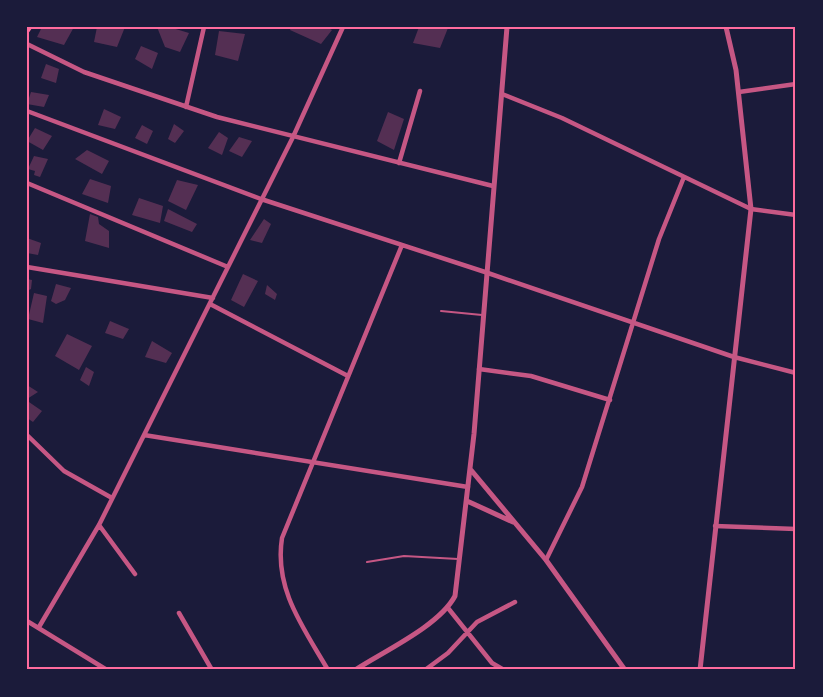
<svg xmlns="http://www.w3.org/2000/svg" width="823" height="697" viewBox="0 0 823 697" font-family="'Alegreya Sans',sans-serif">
  <rect width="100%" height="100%" fill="#1b1b3a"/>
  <path fill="#542f53" d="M42,27H74L64,45L37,37Z
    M97,27H125L117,47L94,42Z
    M157,27H169L189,33L180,52L165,47Z
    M291,27H326L332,30L321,44L290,30Z
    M419,27L448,28L440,48L413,43Z
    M219,31L245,34L238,61L215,55Z
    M141,46L158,53L152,69L135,59Z
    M46,64L59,69L56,83L41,78Z
    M31,92L49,95L44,107L27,104Z
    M104,109L121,117L115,129L98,125Z
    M388,112L404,119L394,150L377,141Z
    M174,124L184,131L175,143L168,139Z
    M142,125L153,131L147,144L135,138Z
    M35,128L52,136L43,150L27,141Z
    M219,132L228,138L222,155L208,148Z
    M239,137L252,141L242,157L229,151Z
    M87,150L109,161L102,174L75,159Z
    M34,156L48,159L40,177L34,175L35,171L28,169Z
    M90,179L111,186L108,203L82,194Z
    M177,180L198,185L186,210L168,201Z
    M139,198L163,206L160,223L132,215Z
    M168,209L197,224L192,232L164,221Z
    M90,214L98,217L99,224L109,231V248L85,241Z
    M264,219L271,224L262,243L250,240Z
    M27,238L41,243L38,255L27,253Z
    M243,274L258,281L244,307L231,300Z
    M27,279L32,280L31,289L27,291Z
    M56,284L71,288L65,300L56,304L51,301Z
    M267,285L277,294L275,300L265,294Z
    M34,293L47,296L43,323L28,319Z
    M110,321L129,329L123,339L105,333Z
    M67,334L92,346L79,370L55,356Z
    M152,341L172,353L166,363L145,357Z
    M86,367L94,372L89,386L80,380Z
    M27,385L38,392L27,399Z
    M29,402L42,411L33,422L27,418Z"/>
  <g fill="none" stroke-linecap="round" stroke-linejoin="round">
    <path stroke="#c65784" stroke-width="2" d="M441,311L482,315
      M367,562L404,556L458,559"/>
    <path stroke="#c65784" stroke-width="4.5" d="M27,44L84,72L217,117L493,186
      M739,92L796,84
      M502,94L562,118L751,209L796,215
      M186,107L204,27
      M27,111L261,199L485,272L734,357L796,373
      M399,163L420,91
      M27,183L228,267
      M27,267L213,298
      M210,304L348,376
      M479,369L531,376L610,400
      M27,435L64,471L112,498
      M144,435L468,487
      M99,525L135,574
      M715,526L796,529
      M546,560L582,487L659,239L684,177
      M448,608L492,663L504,670
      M179,613L212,670
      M27,621L107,670
      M39,627L99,525L293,137L343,27
      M328,670C303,627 274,589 282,538L402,245
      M425,670L448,653L477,622L515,602"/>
    <path stroke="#c65784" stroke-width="5" d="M471,470L546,560L625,670
      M467,501L513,522
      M355,670C384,651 439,626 455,596L474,434L507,27
      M700,670L751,209L736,70L726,27"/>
    <path stroke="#ff6b9d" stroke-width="6" d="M27,30L29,27"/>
  </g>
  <rect width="823" height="697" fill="none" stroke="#1b1b3a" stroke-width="57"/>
  <rect x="28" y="28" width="766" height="640" fill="none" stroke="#ff6b9d" stroke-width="2"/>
</svg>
